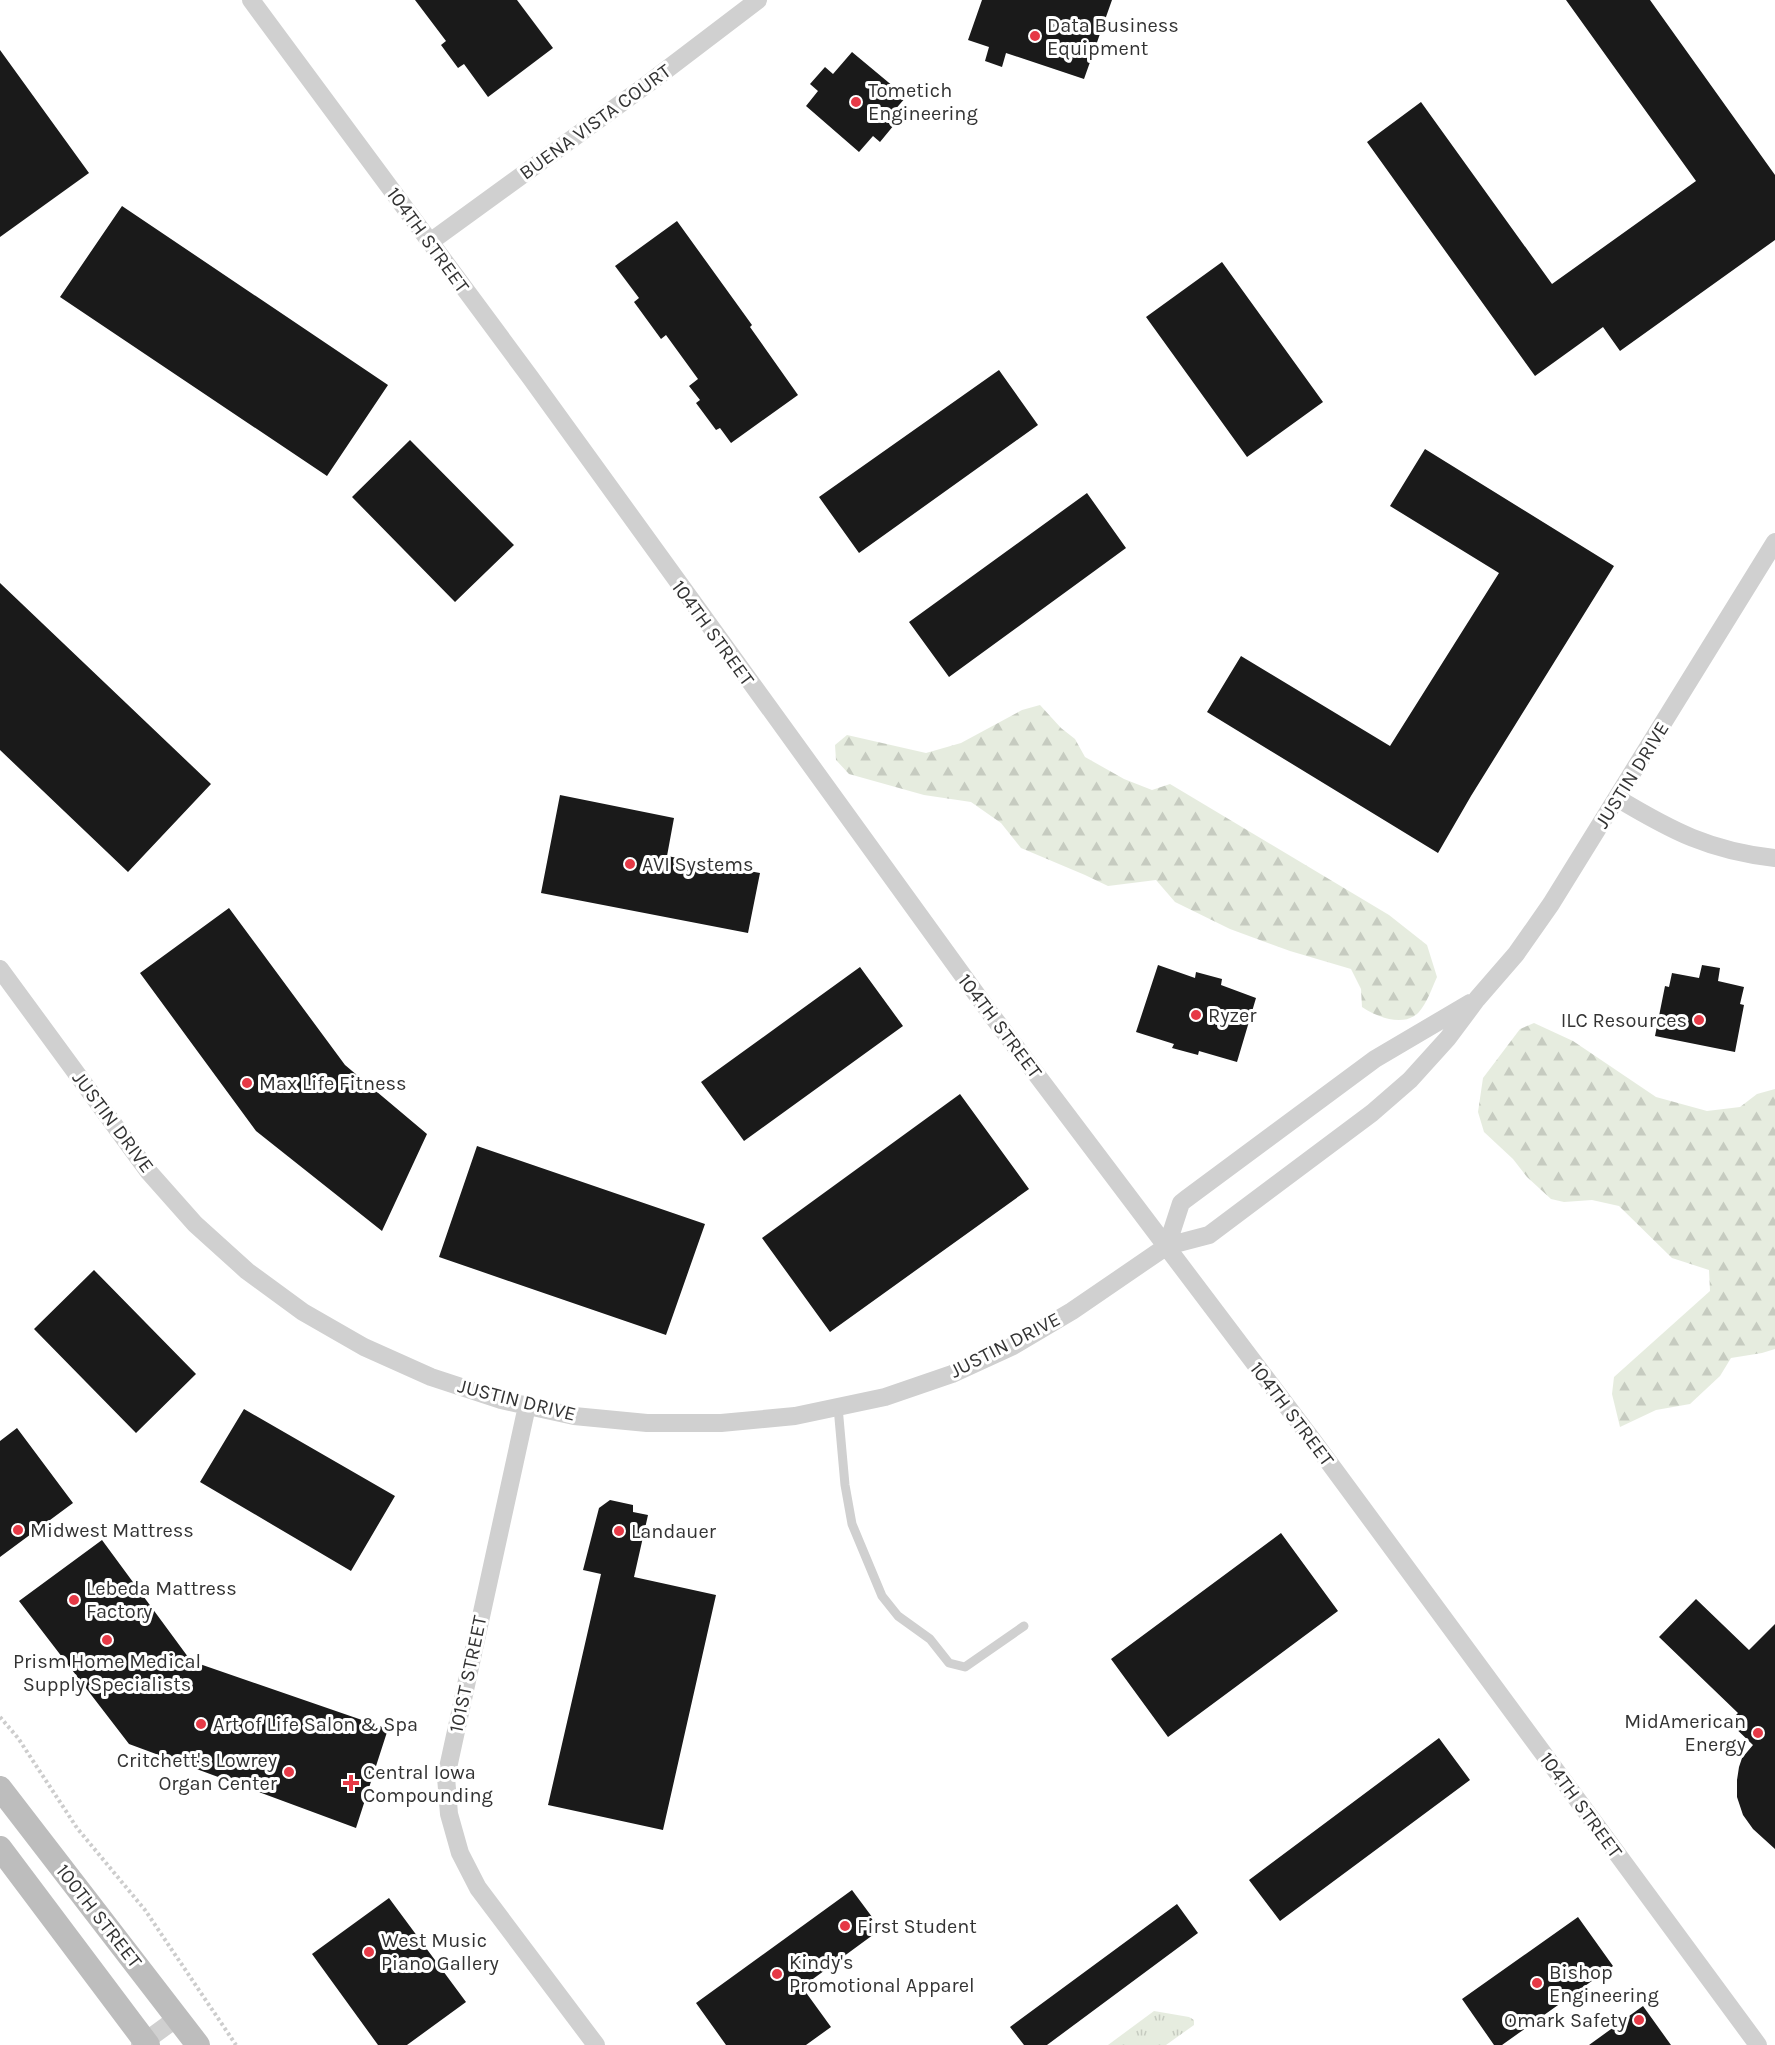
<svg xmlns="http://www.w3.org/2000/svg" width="1775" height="2045" viewBox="0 0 1775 2045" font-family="Karla,sans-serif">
  <defs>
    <pattern id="grass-tufts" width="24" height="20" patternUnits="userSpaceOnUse" patternTransform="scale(1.5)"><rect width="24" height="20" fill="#e6ecdf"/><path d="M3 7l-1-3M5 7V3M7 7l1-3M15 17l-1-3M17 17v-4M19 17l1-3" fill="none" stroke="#c6cbc0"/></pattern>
    <pattern id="forest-firs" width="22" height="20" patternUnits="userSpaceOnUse" patternTransform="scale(1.5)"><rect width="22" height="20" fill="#e6ecdf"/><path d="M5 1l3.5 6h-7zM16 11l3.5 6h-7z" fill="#c6cbc0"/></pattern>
  </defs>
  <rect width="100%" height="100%" fill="#fff"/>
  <path fill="url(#grass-tufts)" d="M1154,2011L1189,2017L1194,2020V2025L1166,2045H1108Z"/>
  <path fill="url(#forest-firs)" d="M1040,705L1061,728L1075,739L1085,757L1124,779L1152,790L1170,784L1389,915L1427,945L1437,977C1432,988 1427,1003 1419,1012C1404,1028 1377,1017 1362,1007L1361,989L1351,969L1290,951L1230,929L1175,902L1156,880L1108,886L1085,875L1021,848L1001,823L971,802L924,795L849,774L836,760L835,745L847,735L926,753L961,743L1022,710Z
    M1534,1023L1573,1041L1656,1097L1707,1111L1740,1107L1757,1094L1775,1089V1349L1762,1353L1731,1358L1720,1376L1690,1404L1656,1410L1620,1427L1612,1394L1614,1377L1710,1291L1709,1270L1672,1258L1619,1206L1592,1200L1564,1202L1551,1199L1527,1177L1513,1159L1484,1132L1478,1112L1483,1078L1520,1029Z"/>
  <path fill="#1a1a1a" d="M415,0H517L553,48L488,97L464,64L458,68L441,45L446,41Z
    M982,0H1112L1084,79L1006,53L1002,67L985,61L989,47L968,40Z
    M1566,0H1650L1775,175V240L1620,351L1603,327L1535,376L1367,142L1421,102L1552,284L1696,181Z
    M0,50L89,173L0,237Z
    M852,52L906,97L887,119L894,125L880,142L873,136L859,152L806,106L818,91L810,84L825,67L833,74Z
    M122,206L388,385L327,476L60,297Z
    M677,221L752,325L750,327L798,395L731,443L720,428L716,430L696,403L700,400L689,386L698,379L666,335L661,339L634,302L639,298L615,266Z
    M1222,262L1323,402L1247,457L1146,317Z
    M999,370L1038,425L859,553L819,497Z
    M410,440L514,545L455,602L352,497Z
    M1425,449L1614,566L1471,796L1438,853L1207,712L1241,656L1390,746L1499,573L1390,506Z
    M1087,493L1126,548L949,677L909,622Z
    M0,583L211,784L128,872L0,750Z
    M560,795L674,818L667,856L760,873L748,933L541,893Z
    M229,908L345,1065L427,1134L382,1231L256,1131L140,973Z
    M1158,965L1195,978L1196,972L1222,979L1221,985L1256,998L1237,1062L1199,1051L1198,1055L1172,1048L1174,1044L1136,1032Z
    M1702,965L1720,968L1718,981L1744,987L1740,1004L1744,1005L1735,1052L1655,1036L1665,986L1669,987L1672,973L1699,978Z
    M860,967L903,1026L744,1141L701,1082Z
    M960,1094L1029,1189L830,1332L762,1238Z
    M477,1146L705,1224L666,1335L439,1257Z
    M94,1270L196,1374L136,1433L34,1329Z
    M244,1409L395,1496L351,1571L200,1482Z
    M17,1428L73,1503L0,1557V1441Z
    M610,1500L633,1505V1512L648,1515L634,1577L716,1595L663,1830L548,1805L601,1574L583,1570L599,1508Z
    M1281,1533L1338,1611L1168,1737L1111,1659Z
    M102,1540L191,1661L388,1729L356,1828L129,1744L19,1601Z
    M1696,1599L1749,1650L1775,1624V1849L1753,1829L1743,1815L1737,1797V1780L1739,1767L1742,1758L1753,1745L1729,1722L1738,1713L1659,1637Z
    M1439,1738L1470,1780L1280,1921L1249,1880Z
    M852,1890L881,1929L802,1987L831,2027L806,2045H726L696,2003Z
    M389,1898L466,2002L407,2045H378L312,1954Z
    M1177,1904L1198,1933L1047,2045H1024L1010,2027Z
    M1578,1917L1613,1966L1502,2045H1494L1462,1999Z
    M1643,2006L1671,2045H1589Z"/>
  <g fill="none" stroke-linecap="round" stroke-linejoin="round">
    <path stroke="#cdcdcd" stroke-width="4" stroke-dasharray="3 3" stroke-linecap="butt" d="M0,1717L18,1738L77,1828L145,1910L236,2045"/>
    <path stroke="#d0d0d0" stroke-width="9" d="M838,1407L845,1485L852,1524L882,1596L898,1616L930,1639L949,1663L965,1667L1024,1626"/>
    <path stroke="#d0d0d0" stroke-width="18" d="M251,0L530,377L990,1013L1311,1438L1758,2045
      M430,242L649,83L758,0
      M1617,798C1672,831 1710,851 1775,858
      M0,969L148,1171L195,1224L247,1271L303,1312L364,1347L431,1377L501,1400L574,1416L647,1423H721L795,1416L885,1397L952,1374L1013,1346L1072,1311L1167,1246L1209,1235L1372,1113L1410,1080L1448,1038L1477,999L1516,954L1551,904L1775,542
      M1167,1246L1181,1203L1186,1199L1375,1059L1470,1003
      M527,1406L446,1777L449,1814L460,1853L478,1888L596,2045
      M140,2045L177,2018"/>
    <path stroke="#bdbdbd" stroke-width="24" d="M0,1788L198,2045
      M0,1848L148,2045"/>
  </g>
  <g fill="#e63946" stroke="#fff" stroke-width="2">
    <circle cx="1035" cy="36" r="6"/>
    <circle cx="856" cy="102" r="6"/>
    <circle cx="630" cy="864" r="6"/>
    <circle cx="1196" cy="1015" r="6"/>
    <circle cx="1699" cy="1020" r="6"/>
    <circle cx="247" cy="1083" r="6"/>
    <circle cx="18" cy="1530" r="6"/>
    <circle cx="619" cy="1531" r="6"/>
    <circle cx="74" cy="1600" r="6"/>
    <circle cx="107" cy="1640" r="6"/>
    <circle cx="201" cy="1724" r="6"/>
    <circle cx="1758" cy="1733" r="6"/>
    <circle cx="289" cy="1772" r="6"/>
    <path d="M348 1774h6v6h6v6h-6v6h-6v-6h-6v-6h6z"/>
    <circle cx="845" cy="1926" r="6"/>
    <circle cx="369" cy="1952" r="6"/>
    <circle cx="777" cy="1974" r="6"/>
    <circle cx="1537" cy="1983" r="6"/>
    <circle cx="1639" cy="2020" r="6"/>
  </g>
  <g text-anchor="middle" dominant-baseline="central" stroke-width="6" stroke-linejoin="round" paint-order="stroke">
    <g font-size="20" fill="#333" stroke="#fff" text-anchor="start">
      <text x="1047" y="25">Data Business<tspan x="1047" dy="23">Equipment</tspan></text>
      <text x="868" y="90">Tometich<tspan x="868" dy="23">Engineering</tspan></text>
      <text x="642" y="864">AVI Systems</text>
      <text x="1208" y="1015">Ryzer</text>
      <text x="1687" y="1020" text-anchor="end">ILC Resources</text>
      <text x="259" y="1083">Max Life Fitness</text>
      <text x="30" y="1530">Midwest Mattress</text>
      <text x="631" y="1531">Landauer</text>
      <text x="86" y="1588">Lebeda Mattress<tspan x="86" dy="23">Factory</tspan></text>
      <text x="107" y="1661" text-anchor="middle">Prism Home Medical<tspan x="107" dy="23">Supply Specialists</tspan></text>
      <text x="1746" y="1721" text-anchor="end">MidAmerican<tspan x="1746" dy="23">Energy</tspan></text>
      <text x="213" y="1724">Art of Life Salon &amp; Spa</text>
      <text x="277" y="1760" text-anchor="end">Critchett's Lowrey<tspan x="277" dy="23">Organ Center</tspan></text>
      <text x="363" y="1772">Central Iowa<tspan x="363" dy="23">Compounding</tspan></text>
      <text x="857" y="1926">First Student</text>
      <text x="381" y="1940">West Music<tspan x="381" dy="23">Piano Gallery</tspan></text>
      <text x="789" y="1962">Kindy's<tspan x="789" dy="23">Promotional Apparel</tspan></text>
      <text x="1549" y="1972">Bishop<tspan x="1549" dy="23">Engineering</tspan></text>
      <text x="1627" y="2020" text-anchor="end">Omark Safety</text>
    </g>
    <g font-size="20" fill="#333" stroke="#fff">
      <text transform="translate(595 122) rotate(-36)">BUENA VISTA COURT</text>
      <text transform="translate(428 240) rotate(54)">104TH STREET</text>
      <text transform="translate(713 633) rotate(54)">104TH STREET</text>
      <text transform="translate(1632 775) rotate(-58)">JUSTIN DRIVE</text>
      <text transform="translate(1000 1026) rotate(53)">104TH STREET</text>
      <text transform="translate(113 1122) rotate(53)">JUSTIN DRIVE</text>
      <text transform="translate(1005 1345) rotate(-27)">JUSTIN DRIVE</text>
      <text transform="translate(517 1400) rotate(14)">JUSTIN DRIVE</text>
      <text transform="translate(1292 1414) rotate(53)">104TH STREET</text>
      <text transform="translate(468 1674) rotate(-78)">101ST STREET</text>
      <text transform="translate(1581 1805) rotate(54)">104TH STREET</text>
      <text transform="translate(99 1916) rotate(52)">100TH STREET</text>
    </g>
  </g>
</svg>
